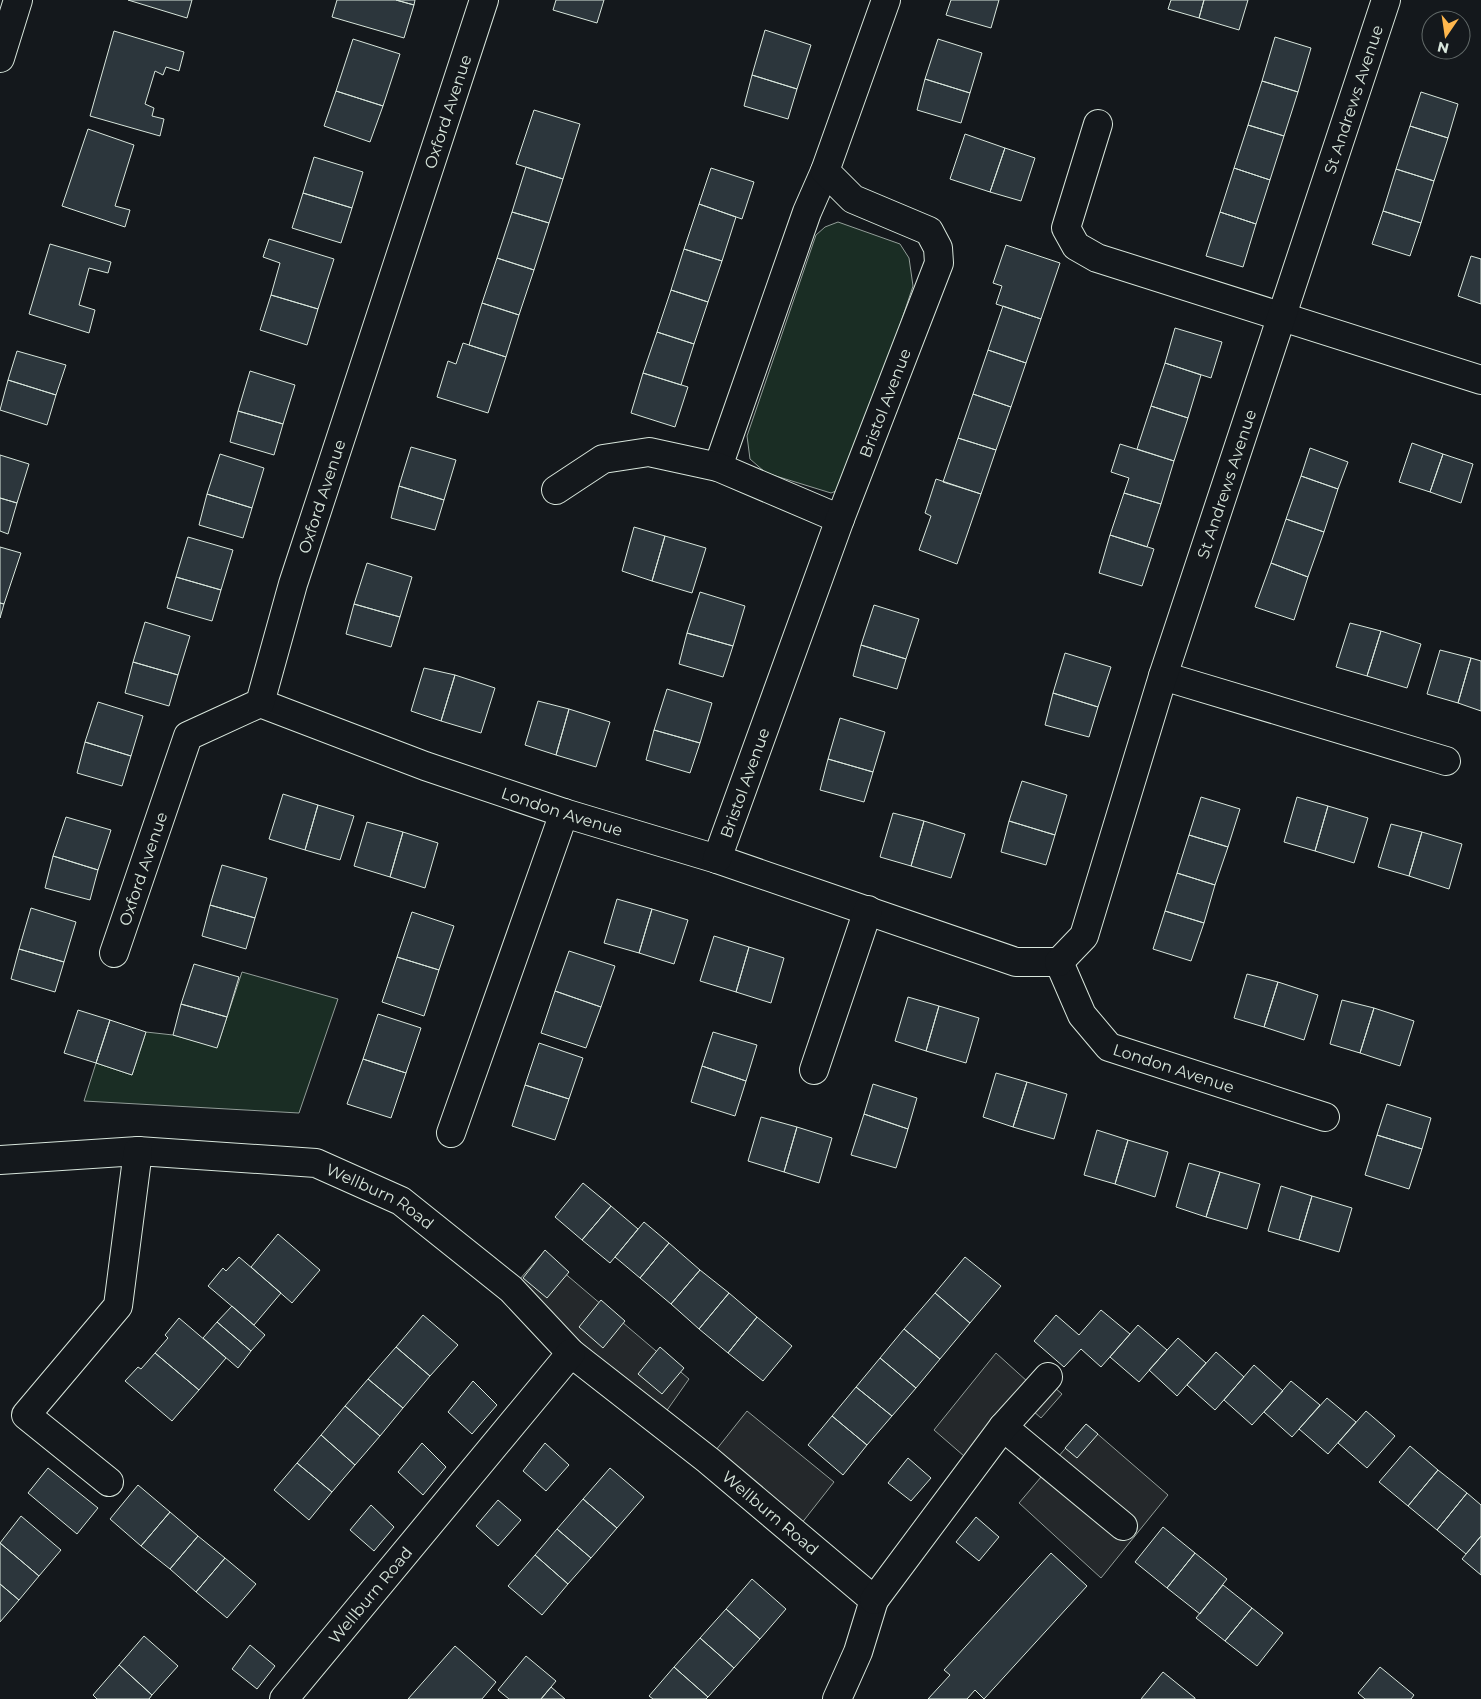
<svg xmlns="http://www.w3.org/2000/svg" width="1481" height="1699" viewBox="0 0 1481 1699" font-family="Montserrat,sans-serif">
  <rect width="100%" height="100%" fill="#14181c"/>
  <path fill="#1a2d24" stroke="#939e99" d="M838,222L900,244L909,258L913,286L846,487L831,493L766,473L750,459L747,436L816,235L825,227Z
    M242,972L338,999L299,1113L84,1101L96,1063L132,1075L146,1032L173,1035L217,1047Z"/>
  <path fill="#24282b" stroke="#939e99" d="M542,1254L689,1379L658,1423L511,1289Z
    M996,1353L1028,1382L1038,1373L1062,1394L1041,1418L1016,1396L964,1456L934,1430Z
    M747,1411L834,1482L794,1533L708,1460Z
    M1086,1424L1168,1495L1101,1578L1019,1503Z"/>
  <path fill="#2c363c" stroke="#d8e6dc" d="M128,0H192L187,18Z
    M337,0H396L414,5L404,38L332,17Z
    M396,0H415L414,5Z
    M556,0H604L597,23L553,10Z
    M951,0H999L991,28L946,15Z
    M1171,0H1204L1199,18L1168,9Z
    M1204,0H1248L1239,30L1199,18Z
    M765,30L811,45L797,89L752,75Z
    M114,31L184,52L179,71L166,67L163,75L155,71L145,104L154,108L152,116L164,119L160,136L90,116Z
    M1275,37L1311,48L1298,92L1262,81Z
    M353,39L400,54L383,106L336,91Z
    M938,39L982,53L970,93L925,79Z
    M752,75L797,89L788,119L744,106Z
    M925,79L970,93L961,123L917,110Z
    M1262,81L1298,92L1284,136L1248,125Z
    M336,91L383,106L370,142L324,126Z
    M1421,92L1458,104L1448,138L1410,126Z
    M534,110L580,124L563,179L516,164Z
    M1248,125L1284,136L1270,180L1234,168Z
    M1410,126L1448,138L1434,181L1396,169Z
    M88,129L134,145L115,206L130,210L125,227L62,206Z
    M965,134L1005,148L990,192L950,179Z
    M1005,148L1035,158L1021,201L990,192Z
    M314,157L363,172L352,208L303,193Z
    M526,167L563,179L549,223L512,212Z
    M711,168L754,182L742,219L699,204Z
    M1234,168L1270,180L1256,224L1220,212Z
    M1396,169L1434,181L1421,223L1383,211Z
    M303,193L352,208L341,243L292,228Z
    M699,204L736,217L722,261L684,249Z
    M1383,211L1421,223L1410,256L1372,244Z
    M512,212L549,223L534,270L497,258Z
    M1220,212L1256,224L1243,267L1206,256Z
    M269,239L334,259L318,309L271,295L280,263L263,257Z
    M50,244L111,262L108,273L89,268L79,305L95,310L89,333L29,314Z
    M1006,245L1060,263L1041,319L996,304L1002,286L993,283Z
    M684,249L722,261L708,302L671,290Z
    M1471,256L1481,259V304L1458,296Z
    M497,258L534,270L519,315L482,303Z
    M671,290L708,302L694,344L657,332Z
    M271,295L318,309L307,345L260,330Z
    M482,303L519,315L506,357L469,345Z
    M1003,306L1041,319L1026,363L988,350Z
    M1175,328L1222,342L1211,378L1165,363Z
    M657,332L694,344L681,385L643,373Z
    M463,343L506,357L488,413L437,397L448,361L456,364Z
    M988,350L1026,363L1011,407L973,394Z
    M17,351L66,365L56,395L8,380Z
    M1165,363L1201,375L1188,418L1151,406Z
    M250,371L295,385L283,424L238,411Z
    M643,373L688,387L675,427L631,413Z
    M8,380L56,395L47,425L0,410Z
    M973,394L1011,407L996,450L958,438Z
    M1151,406L1188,418L1174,461L1137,449Z
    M238,411L283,424L274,455L230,442Z
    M958,438L996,450L981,494L943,482Z
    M1412,443L1443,454L1430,492L1399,482Z
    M1120,444L1174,461L1161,504L1124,493L1129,478L1111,472Z
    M411,447L456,460L444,500L399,486Z
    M1310,448L1348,462L1338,489L1301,476Z
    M220,454L264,468L252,508L207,494Z
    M1443,454L1473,464L1461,503L1430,492Z
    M0,455L29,464L17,503L0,498Z
    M1301,476L1338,489L1324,532L1286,519Z
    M936,479L981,494L957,564L919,550L931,516L925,513Z
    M399,486L444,500L435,530L391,518Z
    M1124,493L1161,504L1147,547L1110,535Z
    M207,494L252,508L243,538L199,525Z
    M0,498L17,503L8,534L0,531Z
    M1286,519L1324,532L1308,577L1271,563Z
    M634,527L665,536L652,581L622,571Z
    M1110,535L1154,549L1142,586L1099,573Z
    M665,536L706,548L692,593L652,581Z
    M188,537L233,550L221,590L176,577Z
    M0,547L21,553L4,604L0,603Z
    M367,563L412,577L400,617L354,604Z
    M1271,563L1308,577L1294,620L1255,607Z
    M176,577L221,590L212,621L167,608Z
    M700,592L745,606L733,646L687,633Z
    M0,603L4,604L0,618Z
    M354,604L400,617L391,647L346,634Z
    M874,605L919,619L906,659L861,645Z
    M145,622L190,636L178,675L133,662Z
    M1350,623L1381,631L1367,676L1336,667Z
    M1381,631L1421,644L1407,688L1367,676Z
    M687,633L733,646L723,677L679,664Z
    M861,645L906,659L897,689L853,676Z
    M1440,650L1471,658L1458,703L1427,694Z
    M1065,653L1111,667L1098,707L1053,693Z
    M1471,658L1481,661V711L1458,703Z
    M133,662L178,675L169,706L125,693Z
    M424,668L455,675L441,721L411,711Z
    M455,675L495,688L481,733L441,721Z
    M667,689L712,703L700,743L654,730Z
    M1053,693L1098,707L1089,737L1045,725Z
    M538,701L569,709L556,755L525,745Z
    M98,702L143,716L131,756L85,742Z
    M569,709L610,722L596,767L556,755Z
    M840,718L885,732L873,772L828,759Z
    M654,730L700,743L690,773L646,760Z
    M85,742L131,756L122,786L77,773Z
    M828,759L873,772L864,802L820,790Z
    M1022,781L1067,795L1055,835L1009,821Z
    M283,794L318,805L305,850L269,839Z
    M1201,797L1240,809L1228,847L1189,835Z
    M1297,797L1328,806L1315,851L1284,842Z
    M318,805L354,816L340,860L305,850Z
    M1328,806L1368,818L1354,863L1315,851Z
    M893,813L924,821L911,866L880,857Z
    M66,817L111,830L98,870L53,856Z
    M924,821L965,834L951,878L911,866Z
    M1009,821L1055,835L1046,865L1001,852Z
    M367,822L403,832L390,877L354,866Z
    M1391,824L1422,832L1409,876L1378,867Z
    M403,832L438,843L425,888L390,877Z
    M1422,832L1462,844L1449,889L1409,876Z
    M1189,835L1228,847L1215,885L1177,873Z
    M53,856L98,870L90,900L45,888Z
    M222,865L267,878L255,918L210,905Z
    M1177,873L1215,885L1204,923L1165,911Z
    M617,899L652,909L639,953L604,943Z
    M210,905L255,918L246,949L202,936Z
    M31,908L76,922L64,962L19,949Z
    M652,909L688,920L674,964L639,953Z
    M1165,911L1204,923L1191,961L1153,949Z
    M412,912L454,926L439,970L397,957Z
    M714,936L749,947L736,992L700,981Z
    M749,947L784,958L771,1003L736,992Z
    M19,949L64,962L55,992L11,979Z
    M569,951L615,966L601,1007L555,991Z
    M397,957L439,970L424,1016L382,1002Z
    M194,964L239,977L227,1017L181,1004Z
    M1247,974L1278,982L1264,1027L1234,1018Z
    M1278,982L1318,995L1304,1040L1264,1027Z
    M555,991L601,1007L586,1048L541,1033Z
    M908,997L939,1006L926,1051L895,1041Z
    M1342,1000L1374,1008L1360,1053L1330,1044Z
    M181,1004L227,1017L217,1048L173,1035Z
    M939,1006L979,1018L966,1063L926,1051Z
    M1374,1008L1414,1021L1400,1066L1360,1053Z
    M78,1010L110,1020L96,1063L64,1053Z
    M378,1014L421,1028L406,1073L363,1059Z
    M110,1020L146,1032L132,1075L96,1063Z
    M713,1032L757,1045L746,1081L702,1066Z
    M539,1043L583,1058L569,1099L525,1085Z
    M363,1059L406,1073L391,1118L347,1104Z
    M702,1066L746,1081L735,1116L691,1102Z
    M996,1073L1027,1082L1013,1127L983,1117Z
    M1027,1082L1067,1094L1054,1139L1013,1127Z
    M873,1084L917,1098L908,1129L864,1114Z
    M525,1085L569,1099L555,1140L512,1126Z
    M1387,1104L1431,1118L1422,1149L1377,1135Z
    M864,1114L908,1129L896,1168L851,1155Z
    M761,1117L797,1127L784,1172L748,1161Z
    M797,1127L832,1138L819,1183L784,1172Z
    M1097,1130L1128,1140L1115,1184L1084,1175Z
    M1377,1135L1422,1149L1409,1189L1365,1175Z
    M1128,1140L1168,1152L1155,1197L1115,1184Z
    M1189,1163L1220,1172L1206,1217L1176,1207Z
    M1220,1172L1260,1184L1247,1229L1206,1217Z
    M583,1183L611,1206L582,1240L555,1217Z
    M1281,1186L1312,1196L1299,1240L1268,1231Z
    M1312,1196L1352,1208L1339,1252L1299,1240Z
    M611,1206L638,1229L610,1263L582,1240Z
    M644,1222L669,1243L640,1278L615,1257Z
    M278,1234L320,1270L292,1303L251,1267Z
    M669,1243L700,1270L671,1304L640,1278Z
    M545,1250L569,1272L547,1298L523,1278Z
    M239,1257L281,1293L254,1325L208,1286L223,1268L226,1271Z
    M965,1257L1001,1286L970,1323L935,1293Z
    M700,1270L729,1293L699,1329L671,1304Z
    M729,1293L757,1317L728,1353L699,1329Z
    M935,1293L970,1323L940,1359L904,1329Z
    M601,1300L625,1321L603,1348L579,1327Z
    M232,1306L265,1335L251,1351L217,1322Z
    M1101,1310L1130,1334L1101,1367L1081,1349L1064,1367L1034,1341L1056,1315L1079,1335Z
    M423,1315L458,1345L430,1376L396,1347Z
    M757,1317L792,1346L763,1381L728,1353Z
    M179,1318L226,1358L199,1390L155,1353L168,1338L165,1335Z
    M217,1322L251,1351L238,1368L203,1338Z
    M1138,1325L1167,1350L1139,1382L1110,1357Z
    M904,1329L940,1359L916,1388L880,1358Z
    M1178,1338L1206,1363L1177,1396L1149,1370Z
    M396,1347L430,1376L403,1408L368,1379Z
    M660,1347L684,1368L662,1394L638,1374Z
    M1216,1352L1244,1377L1215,1410L1187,1385Z
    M155,1353L199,1390L172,1421L125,1381L138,1367L141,1369Z
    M880,1358L916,1388L892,1416L856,1387Z
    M1254,1365L1283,1391L1252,1425L1224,1400Z
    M368,1379L403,1408L380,1436L345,1406Z
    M473,1381L497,1405L472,1434L448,1412Z
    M1291,1381L1320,1405L1292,1437L1264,1412Z
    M856,1387L892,1416L867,1445L832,1416Z
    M1327,1398L1356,1422L1328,1454L1299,1429Z
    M345,1406L380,1436L355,1465L321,1435Z
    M1366,1411L1395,1436L1367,1468L1338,1443Z
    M832,1416L867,1445L843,1475L808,1445Z
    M1086,1424L1098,1434L1077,1458L1065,1448Z
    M321,1435L355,1465L332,1492L297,1463Z
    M422,1443L446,1467L423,1495L398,1472Z
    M545,1443L569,1465L546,1491L523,1471Z
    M1410,1446L1438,1470L1408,1506L1379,1482Z
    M908,1458L931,1478L911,1501L888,1483Z
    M297,1463L332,1492L309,1520L274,1490Z
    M48,1468L98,1508L77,1534L28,1493Z
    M610,1468L644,1497L617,1528L583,1499Z
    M1438,1470L1467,1493L1437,1530L1408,1506Z
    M138,1485L170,1512L141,1546L110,1519Z
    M1467,1493L1481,1505V1536L1466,1554L1437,1530Z
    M583,1499L617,1528L591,1558L557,1529Z
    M498,1500L521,1520L498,1546L476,1526Z
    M371,1505L394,1527L374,1551L350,1530Z
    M170,1512L198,1536L170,1569L141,1546Z
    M21,1516L61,1550L39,1576L0,1543Z
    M976,1517L999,1537L979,1561L956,1542Z
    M1163,1527L1195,1553L1167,1588L1135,1562Z
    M557,1529L591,1558L568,1584L535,1555Z
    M198,1536L225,1558L196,1592L170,1569Z
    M1481,1536V1575L1462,1559Z
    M0,1543L39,1576L19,1600L0,1584Z
    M1051,1553L1087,1586L984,1699L975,1690L967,1699H928L950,1675L944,1670Z
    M1195,1553L1227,1579L1200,1614L1167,1588Z
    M535,1555L568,1584L542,1615L508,1586Z
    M225,1558L256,1584L227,1618L196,1592Z
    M752,1579L786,1609L760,1639L726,1609Z
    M0,1584L19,1600L0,1622Z
    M1223,1585L1252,1608L1225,1641L1196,1618Z
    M1252,1608L1283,1633L1257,1666L1225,1641Z
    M726,1609L760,1639L734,1668L700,1638Z
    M144,1636L178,1666L152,1695L119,1665Z
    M700,1638L734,1668L708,1697L674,1667Z
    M250,1645L275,1666L257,1689L232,1669Z
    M455,1646L496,1682L482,1699H408Z
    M526,1656L556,1681L541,1699H509L498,1690Z
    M119,1665L152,1695L149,1699H97L93,1695Z
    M674,1667L708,1697L706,1699H653L649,1696Z
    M1380,1667L1414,1695L1411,1699H1365L1358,1693Z
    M1163,1672L1195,1698V1699H1141Z
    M551,1687L565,1699H541Z"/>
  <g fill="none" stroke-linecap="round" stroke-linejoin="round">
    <defs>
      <g id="minor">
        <path d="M0,58L18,0"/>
        <path d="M1098,124L1066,228L1076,246L1097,258L1481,380"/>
        <path d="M718,467L807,212L825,171"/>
        <path d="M556,490L603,459L649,452L718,467L840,519"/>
        <path d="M1163,676L1446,761"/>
        <path id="s1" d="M260,703L425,766L564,813L717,859L1016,962H1059L1082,1015L1109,1047L1325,1117"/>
        <path id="s2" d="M717,859L840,519L939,263L938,248L929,231L853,199L825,171L886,0"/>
        <path id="s3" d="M114,953L188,736L260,703L293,584L484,0"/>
        <path id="s4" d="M1059,962L1084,936L1163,676L1386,0"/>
        <path d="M814,1070L868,910"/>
        <path d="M451,1133L564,813"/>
        <path id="s5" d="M0,1160L138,1151L316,1163L401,1201L511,1289L571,1353L708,1460L874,1600L858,1652L837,1699"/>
        <path d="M1003,1427L1123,1526"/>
        <path d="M109,1482L26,1415L118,1306L138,1151"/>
        <path d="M874,1600L1003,1427L1048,1377"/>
        <path id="s6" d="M284,1699L571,1353"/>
      </g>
    </defs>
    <use href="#minor" stroke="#d8e6dc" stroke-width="30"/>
    <use href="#minor" stroke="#14181c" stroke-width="28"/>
  </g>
  <g text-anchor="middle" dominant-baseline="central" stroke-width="4" stroke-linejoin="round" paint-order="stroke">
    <g font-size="16" fill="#d8e6dc" stroke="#14181c">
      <text stroke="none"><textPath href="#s4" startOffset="915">St Andrews Avenue</textPath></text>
      <text stroke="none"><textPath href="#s3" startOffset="929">Oxford Avenue</textPath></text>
      <text stroke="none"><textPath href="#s2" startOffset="486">Bristol Avenue</textPath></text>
      <text stroke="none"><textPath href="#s4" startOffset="510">St Andrews Avenue</textPath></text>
      <text stroke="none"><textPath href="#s3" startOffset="524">Oxford Avenue</textPath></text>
      <text stroke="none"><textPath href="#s2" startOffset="81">Bristol Avenue</textPath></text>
      <text stroke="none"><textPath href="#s1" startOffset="321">London Avenue</textPath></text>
      <text stroke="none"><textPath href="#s3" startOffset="89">Oxford Avenue</textPath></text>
      <text stroke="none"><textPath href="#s1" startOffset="1010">London Avenue</textPath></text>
      <text stroke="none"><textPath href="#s5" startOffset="389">Wellburn Road</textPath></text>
      <text stroke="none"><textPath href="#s5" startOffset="894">Wellburn Road</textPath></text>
      <text stroke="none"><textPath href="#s6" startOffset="135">Wellburn Road</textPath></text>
    </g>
  </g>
  <g transform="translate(1446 35) rotate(193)"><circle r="24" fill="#14181c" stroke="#626a69"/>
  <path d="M0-4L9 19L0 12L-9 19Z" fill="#ffb74d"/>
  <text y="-8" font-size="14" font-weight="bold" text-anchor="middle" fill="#d8e6dc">N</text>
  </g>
</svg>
